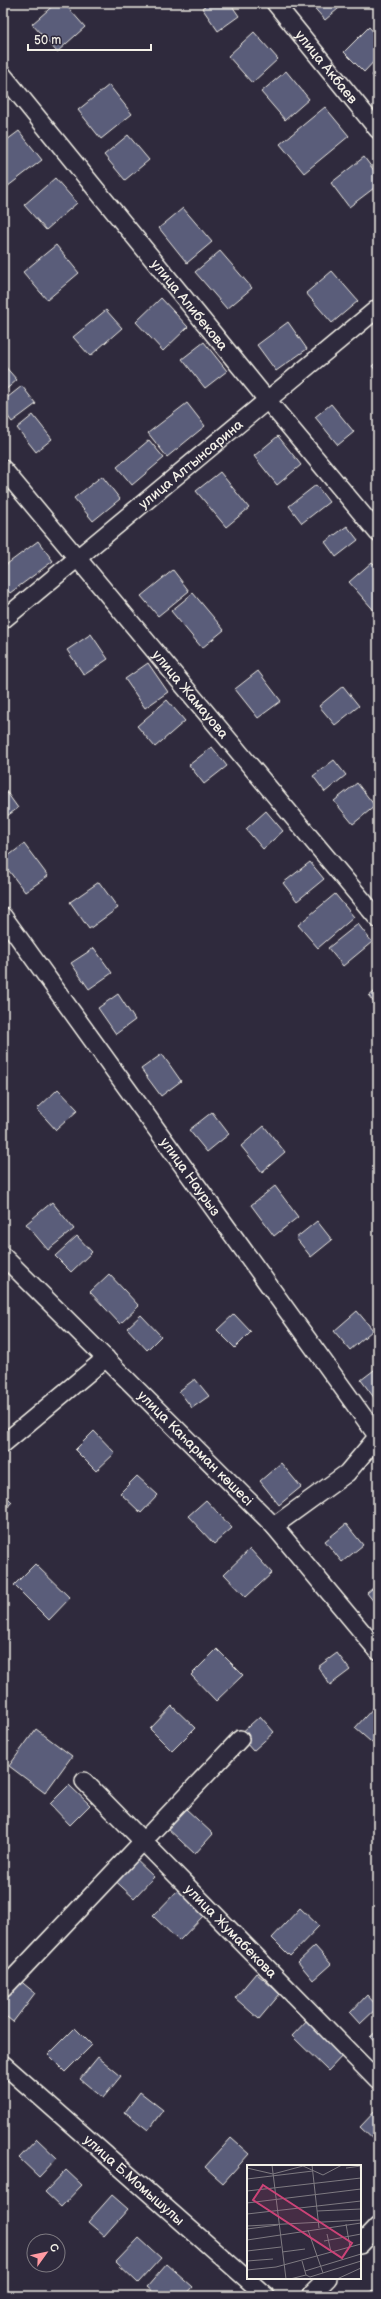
<svg xmlns="http://www.w3.org/2000/svg" width="381" height="2299" viewBox="0 0 381 2299" font-family="'Balsamiq Sans',sans-serif">
  <rect width="100%" height="100%" fill="#2f2a3d"/>
  <filter id="ink" filterUnits="userSpaceOnUse"><feTurbulence type="fractalNoise" baseFrequency=".025" numOctaves="2"/><feDisplacementMap in="SourceGraphic" scale="8" xChannelSelector="R" yChannelSelector="G"/><feConvolveMatrix kernelMatrix="1 2 1 2 8 2 1 2 1" color-interpolation-filters="sRGB"/></filter>
  <g filter="url(#ink)">
    <path fill="#5a5d7a" stroke="#f4f1e8" d="M56,3H64L85,27L57,52L32,24Z
      M209,3H230L239,16L218,31L202,8Z
      M310,3H345L325,20Z
      M369,27L378,37V57L364,72L344,52Z
      M254,32L278,59L252,83L228,56Z
      M286,71L309,99L285,120L261,92Z
      M378,71V82L372,75Z
      M109,85L132,114L101,139L78,110Z
      M325,107L349,136L304,173L280,144Z
      M19,131L42,160L3,190V143Z
      M128,135L149,160L125,180L104,155Z
      M364,157L378,176V185L349,207L331,183Z
      M55,178L77,203L46,230L24,205Z
      M183,208L212,242L187,263L159,228Z
      M56,245L79,273L47,300L23,272Z
      M220,251L252,288L227,309L195,272Z
      M332,271L358,301L332,323L306,293Z
      M161,298L188,327L163,351L136,322Z
      M106,310L122,328L90,356L73,337Z
      M288,322L307,349L276,371L257,345Z
      M204,342L227,371L205,388L182,359Z
      M378,361V373L372,366Z
      M3,364L17,380L3,392Z
      M22,386L36,404L12,422L3,410V401Z
      M187,403L205,426L167,457L148,433Z
      M331,404L354,432L338,445L315,417Z
      M33,415L52,439L36,452L17,428Z
      M278,436L301,465L277,485L254,456Z
      M149,440L164,458L132,485L117,467Z
      M220,472L249,508L226,527L196,491Z
      M102,476L120,499L93,521L74,498Z
      M316,485L329,502L302,523L289,506Z
      M347,526L358,540L336,557L325,542Z
      M38,541L53,561L10,593L3,584V567Z
      M372,562L378,568V615L349,582Z
      M173,570L189,591L158,616L141,596Z
      M193,593L224,630L202,648L171,611Z
      M91,634L108,659L84,675L67,650Z
      M148,663L168,692L145,708L125,679Z
      M258,671L281,701L258,718L235,689Z
      M343,686L359,706L335,725L319,706Z
      M167,700L185,721L155,747L137,726Z
      M212,747L227,766L204,784L189,765Z
      M334,760L346,775L325,792L313,776Z
      M357,783L375,806L353,824L334,801Z
      M3,787L18,808L3,819Z
      M266,811L283,831L263,849L246,829Z
      M24,844L48,876L25,892L3,863V860Z
      M310,862L324,879L297,901L283,883Z
      M99,882L118,908L89,929L70,902Z
      M335,894L354,917L318,948L298,925Z
      M358,924L372,942L343,966L328,948Z
      M94,948L112,973L89,989L71,963Z
      M378,989V1008L369,996Z
      M118,994L135,1020L116,1034L98,1008Z
      M162,1054L181,1081L161,1096L141,1069Z
      M58,1089L78,1110L56,1130L37,1109Z
      M212,1112L229,1134L207,1152L189,1130Z
      M264,1126L285,1152L262,1172L241,1146Z
      M275,1186L298,1217L274,1236L251,1205Z
      M52,1202L74,1229L48,1250L26,1224Z
      M317,1221L332,1240L311,1257L296,1238Z
      M77,1236L92,1252L71,1272L55,1256Z
      M109,1274L139,1306L120,1324L90,1292Z
      M357,1311L373,1330L350,1350L334,1331Z
      M234,1314L251,1332L235,1348L217,1330Z
      M141,1315L161,1336L147,1350L127,1328Z
      M378,1367V1403L361,1380Z
      M195,1379L209,1396L192,1408L179,1391Z
      M94,1431L115,1453L96,1471L75,1450Z
      M281,1463L301,1487L279,1505L260,1481Z
      M137,1476L158,1495L141,1513L120,1493Z
      M3,1493L12,1502L3,1512Z
      M206,1500L232,1528L214,1544L188,1516Z
      M346,1524L363,1545L342,1562L325,1541Z
      M250,1549L272,1573L246,1597L224,1574Z
      M35,1564L70,1598L49,1620L14,1585Z
      M378,1584V1607L367,1593Z
      M217,1649L243,1675L216,1701L191,1675Z
      M337,1653L350,1670L330,1685L318,1667Z
      M172,1706L195,1728L172,1751L150,1729Z
      M375,1706L378,1709V1748L355,1728Z
      M260,1716L274,1732L253,1751L239,1735Z
      M36,1729L72,1756L45,1793L9,1766Z
      M69,1785L90,1805L70,1825L50,1804Z
      M185,1808L213,1834L195,1854L166,1827Z
      M130,1854L154,1877L134,1898L110,1876Z
      M180,1888L206,1913L179,1941L153,1916Z
      M300,1908L319,1926L290,1956L272,1938Z
      M315,1946L331,1964L313,1980L298,1962Z
      M256,1973L280,1994L259,2019L235,1998Z
      M18,1979L35,1993L13,2022L3,2014V1998Z
      M367,1995L378,2007L360,2024L350,2013Z
      M309,2018L345,2053L328,2071L292,2036Z
      M75,2028L92,2045L65,2072L48,2055Z
      M378,2030V2046L370,2037Z
      M98,2057L121,2076L103,2098L80,2079Z
      M140,2092L163,2110L148,2130L125,2112Z
      M378,2108V2144L360,2127Z
      M231,2138L249,2154L223,2183L205,2167Z
      M37,2139L57,2158L39,2177L19,2158Z
      M66,2170L82,2185L61,2207L45,2192Z
      M112,2195L128,2209L104,2236L88,2222Z
      M139,2238L161,2258L138,2283L116,2262Z
      M167,2264L193,2287L185,2296H158L147,2287Z
      M372,2290L378,2295V2296H368Z"/>
    <g fill="none" stroke-linecap="round" stroke-linejoin="round">
      <defs>
        <g id="street">
          <path id="s1" d="M275,3L378,130"/>
          <path id="s2" d="M3,75L268,401L378,533"/>
          <path id="s3" d="M3,469L378,919"/>
          <path id="s4" d="M3,620L378,308"/>
          <path id="s5" d="M3,916L378,1437"/>
          <path id="s6" d="M3,1256L274,1526L378,1651"/>
          <path d="M3,1444L106,1358"/>
          <path d="M274,1526L347,1473L378,1436"/>
          <path id="s7" d="M84,1781L378,2081"/>
          <path d="M3,1989L240,1739"/>
          <path id="s8" d="M3,2064L266,2296"/>
          <path d="M360,2245L378,2226"/>
          <path d="M310,2296L328,2278"/>
        </g>
      </defs>
      <use href="#street" stroke="#f4f1e8" stroke-width="20"/>
      <use href="#street" stroke="#2f2a3d" stroke-width="17"/>
    </g>
  </g>
  <g text-anchor="middle" dominant-baseline="central" stroke-width="4" stroke-linejoin="round" paint-order="stroke">
    <g font-size="14" fill="#f4f1e8" stroke="#2f2a3d">
      <text stroke="none"><textPath href="#s1" startOffset="82">улица Акбаев</textPath></text>
      <text stroke="none"><textPath href="#s2" startOffset="296">улица Алибекова</textPath></text>
      <text stroke="none"><textPath href="#s4" startOffset="244">улица Алтынсарина</textPath></text>
      <text stroke="none"><textPath href="#s3" startOffset="293">улица Жамауова</textPath></text>
      <text stroke="none"><textPath href="#s5" startOffset="321">улица Наурыз</textPath></text>
      <text stroke="none"><textPath href="#s6" startOffset="272">улица Каһарман көшесі</textPath></text>
      <text stroke="none"><textPath href="#s7" startOffset="210">улица Жумабекова</textPath></text>
      <text stroke="none"><textPath href="#s8" startOffset="175">улица Б.Момышулы</textPath></text>
    </g>
  </g>
  <g transform="translate(247 2165)">
    <rect width="114" height="114" fill="#2f2a3d"/>
    <path fill="none" stroke="#7e7a81" stroke-width="1" d="M25,0L39,114M65,0L72,63M113,1L114,13M0,3L26,9L56,1L76,10L95,0M99,3L114,1M0,14L66,6M0,26L114,13M0,38L114,24M70,46L114,44M0,49L114,36M99,59L103,82M0,61L114,55M0,64L31,60M61,65L76,108M80,69L84,87M0,75L114,58M77,76L114,69M0,86L34,82M35,87L58,84M0,96L26,94M55,96L59,110M0,105L29,102L114,79M58,106L114,89M43,114L59,110L63,112L114,96M90,114L114,103"/>
    <path fill="#cc4377" fill-opacity="0.15" stroke="#cc4377" stroke-width="2" d="M16,20L105,78L95,93L6,35Z"/>
    <rect width="114" height="114" fill="none" stroke="#f4f1e8" stroke-width="2"/>
  </g>
  <rect width="381" height="2299" fill="none" stroke="#2f2a3d" stroke-width="16"/>
  <rect x="8" y="8" width="365" height="2283" fill="none" stroke="#f4f1e8" stroke-width="1.5" filter="url(#ink)"/>
  <g transform="translate(46 2253) rotate(57)"><circle r="19" fill="#2f2a3d" stroke="#7e7a81"/>
  <path d="M0-3L7 15L0 10L-7 15Z" fill="#ff9aa2"/>
  <text y="-6" font-size="11" font-weight="bold" text-anchor="middle" fill="#f4f1e8">С</text>
  </g>
  <path d="M28 44v6h123v-6" fill="none" stroke="#f4f1e8" stroke-width="2"/>
  <text x="34" y="44" font-size="12" fill="#f4f1e8" stroke="#2f2a3d" stroke-width="3" paint-order="stroke">50 m</text>
</svg>
